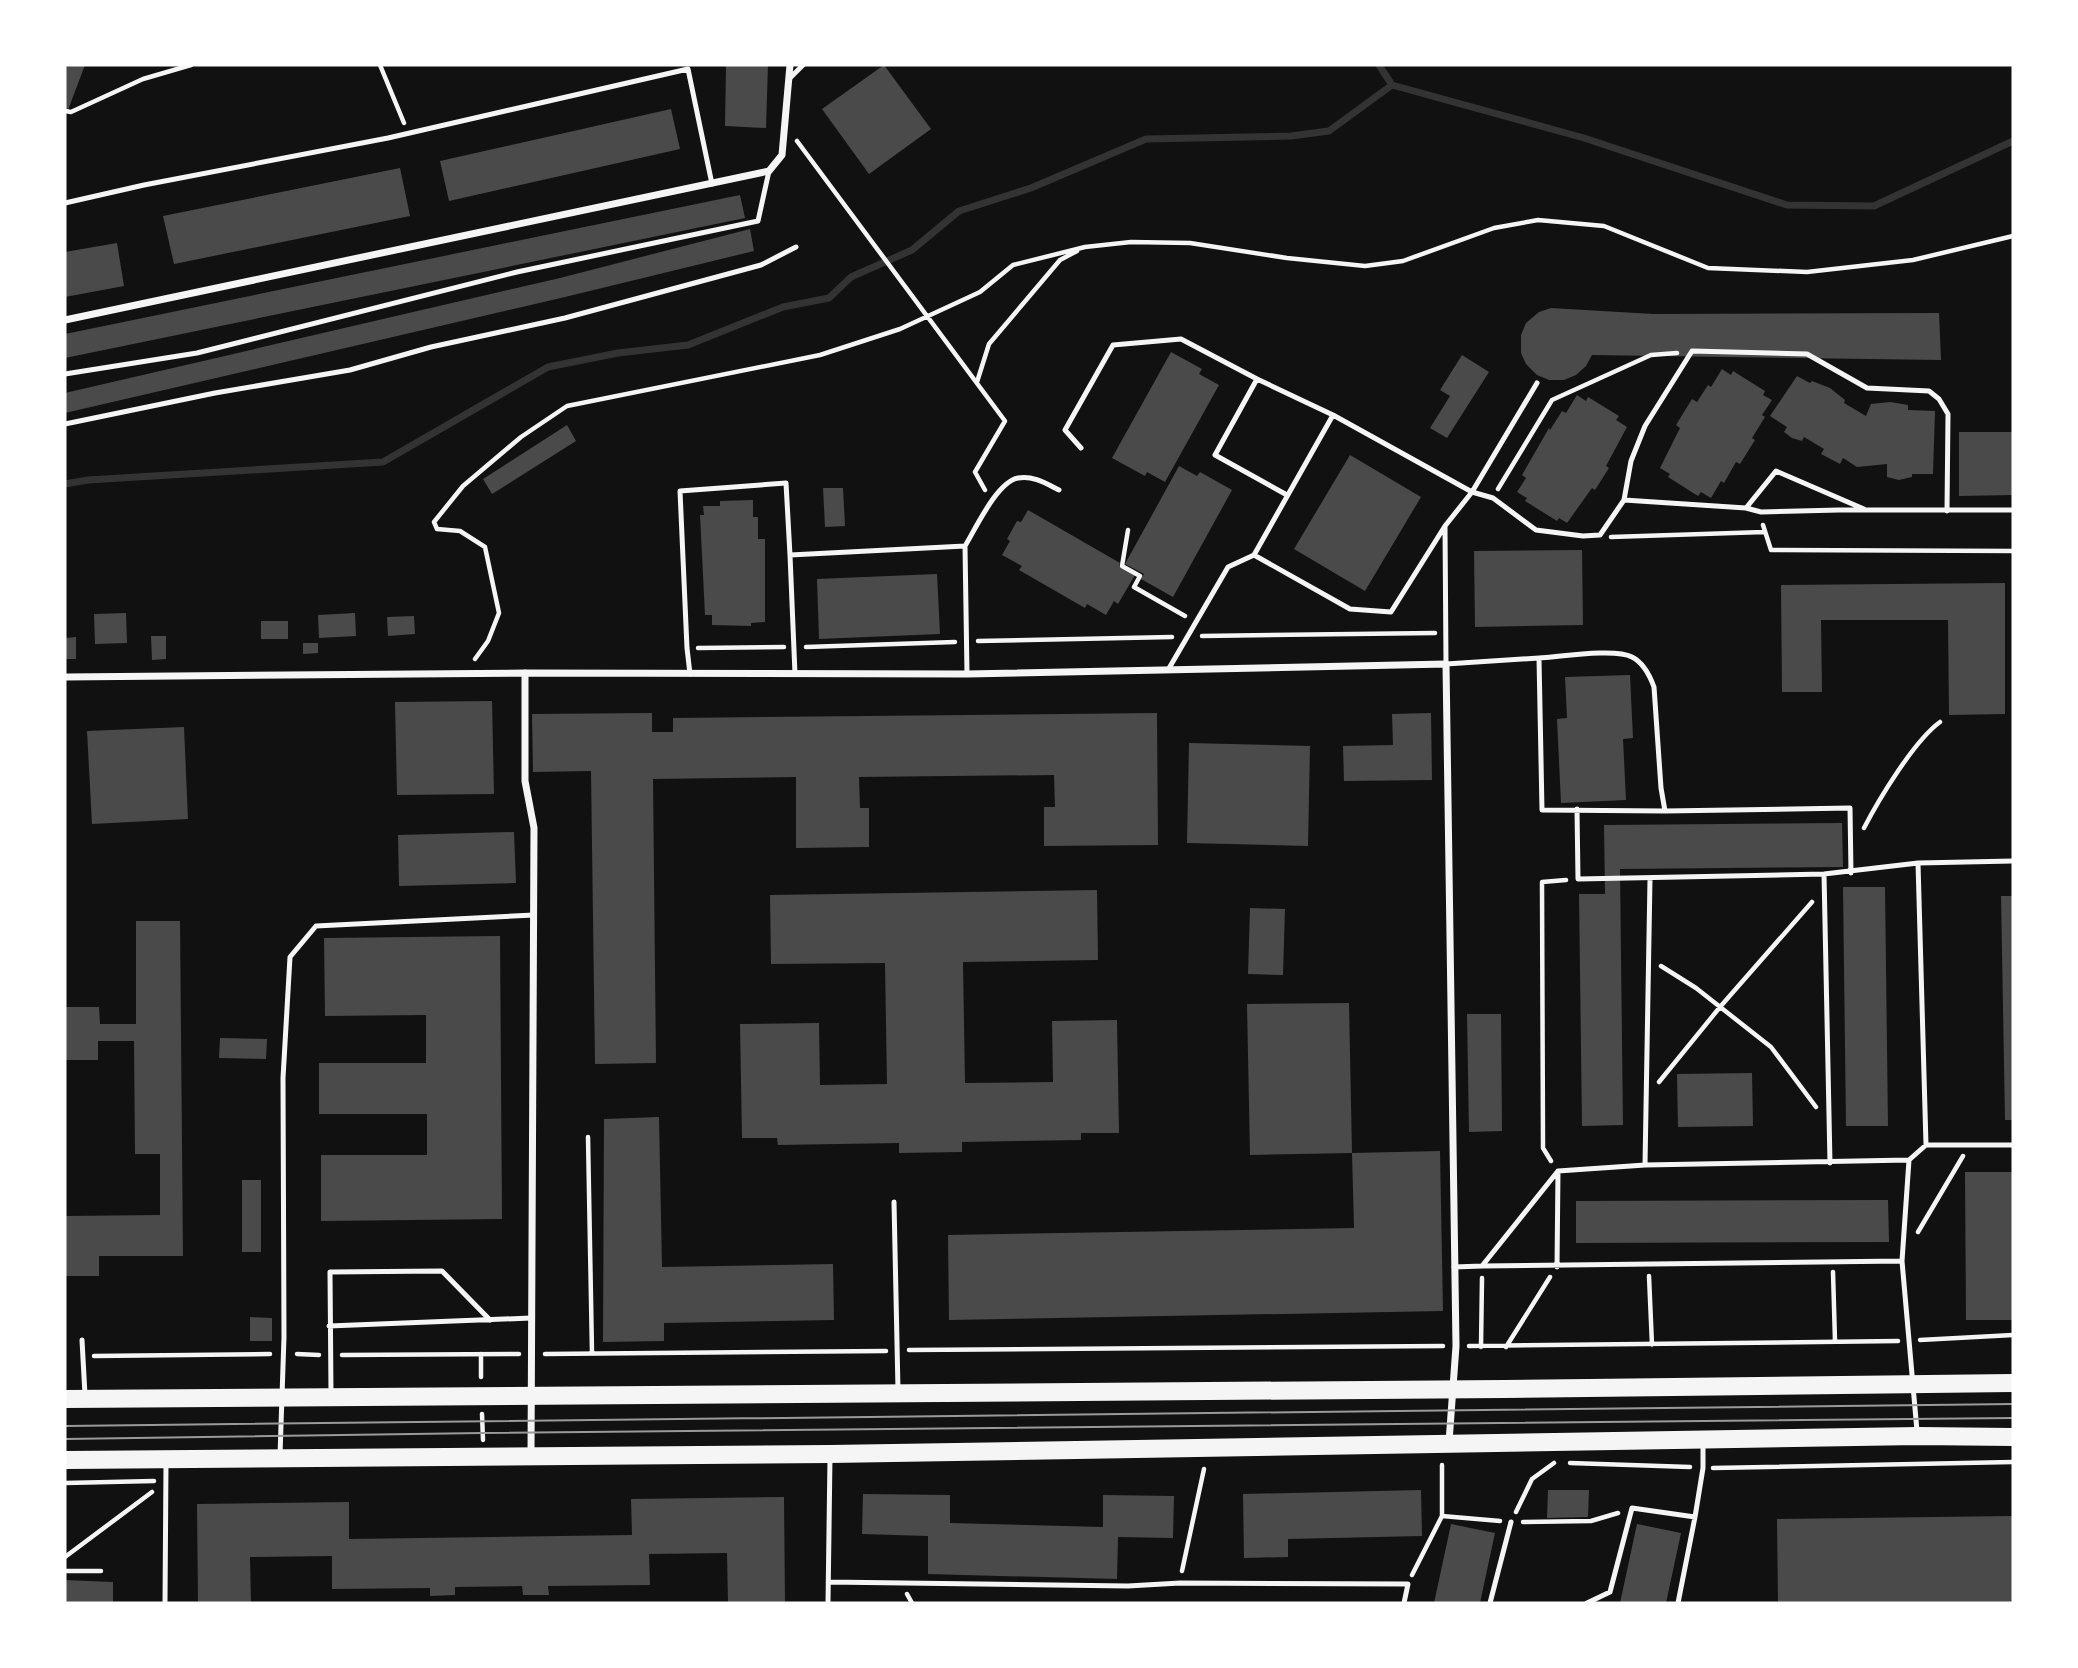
<svg xmlns="http://www.w3.org/2000/svg" width="2078" height="1668" viewBox="0 0 2078 1668" font-family="'Times New Roman',serif">
  <rect width="100%" height="100%" fill="#111"/>
  <g fill="none" stroke-linecap="round" stroke-linejoin="round">
    <path stroke="#333" stroke-width="7" d="M1379,65L1392,85L1584,138L1787,205L1874,206L2013,141
      M65,484L88,480L383,462L548,367L618,353L688,345L783,307L829,298L851,277L912,250L959,211L1031,188L1146,139L1291,136L1329,131L1392,85"/>
  </g>
  <path fill="#4a4a4a" d="M65,65H85L68,110L65,109Z
    M726,65H768L766,128L725,126Z
    M884,65L931,129L869,174L822,109Z
    M671,109L680,149L449,201L440,161Z
    M400,168L410,216L174,264L163,216Z
    M740,195L745,218L65,358V334Z
    M750,229L754,251L565,297L65,413V393L560,278Z
    M117,243L124,286L65,297V252Z
    M1551,308L1653,314L1939,313L1941,360L1592,355L1586,366L1576,375L1564,380H1549L1537,375L1526,364L1521,353V335L1526,323L1539,312Z
    M1171,352L1202,369L1199,374L1219,385L1165,482L1147,472L1145,476L1112,458Z
    M1462,355L1489,372L1447,438L1430,428L1450,396L1440,390Z
    M1722,369L1731,375L1733,371L1765,391L1763,395L1772,400L1762,415L1765,417L1752,438L1755,440L1740,464L1736,462L1724,483L1721,481L1711,498L1701,492L1698,496L1668,477L1670,474L1660,468L1680,428L1676,425L1692,399L1697,402L1708,385L1711,387Z
    M1797,376L1810,383L1812,381L1830,388L1845,400L1844,403L1866,416L1871,404L1890,402L1908,405V410L1935,411L1933,474H1912V477L1899,480L1887,477V464L1857,467L1843,458L1840,464L1821,454L1824,449L1804,437L1802,441L1792,438L1784,432L1787,427L1770,416Z
    M1577,395L1586,401L1588,397L1619,416L1616,420L1627,427L1606,466L1609,468L1595,490L1592,488L1567,523L1559,518L1557,521L1525,501L1527,498L1517,492L1526,478L1522,475L1549,428L1550,430L1562,411L1566,413Z
    M567,425L576,441L492,494L483,479Z
    M1959,432H2013V495L1959,496Z
    M1350,455L1421,497L1365,591L1294,549Z
    M1179,466L1197,476L1200,472L1232,490L1173,597L1141,579L1144,574L1125,564Z
    M823,488H843L845,526L825,527Z
    M753,500V517H758V539H765V622L751,623V626L712,625V615H705L700,515H704L703,506H720V501Z
    M1028,510L1120,563L1119,566L1135,575L1118,604L1114,601L1106,615L1087,604L1085,608L1019,570L1022,566L1002,555L1010,541L1007,539L1017,521L1021,522Z
    M1582,550L1583,625L1475,627L1474,551Z
    M937,574L940,634L819,639L817,579Z
    M2005,583V714L1949,715L1948,620H1821L1822,692H1782L1781,585Z
    M126,613L127,643L95,644L94,614Z
    M355,613L356,636L319,638L318,615Z
    M414,616L415,634L388,636L387,617Z
    M261,621H288V639H261Z
    M151,636H166V659L152,660Z
    M76,637V659H65V638Z
    M303,643H318V653L303,654Z
    M1630,675L1633,738L1623,739L1626,800L1561,803L1557,719L1567,718L1565,677Z
    M492,701L494,794L397,795L395,702Z
    M652,713V732H673V718L1157,713L1158,845L1044,846V807H1055L1054,775L859,777L860,808H869V847L796,848V777L653,779L656,1063L595,1064L591,771L533,772L532,714Z
    M1431,713L1432,780L1344,781L1343,746L1393,745L1392,714Z
    M184,727L188,819L92,824L87,731Z
    M1189,743L1310,746L1308,846L1187,843Z
    M1842,823L1843,867L1620,869L1623,1125L1582,1126L1579,894H1605L1604,825Z
    M514,832L516,883L399,886L398,835Z
    M1843,887H1885L1888,1126H1846Z
    M1097,890L1098,960L963,962L965,1083L1053,1082L1052,1021L1117,1020L1119,1133H1081V1140L962,1142V1152L899,1153V1143L778,1145L777,1138H742L740,1024L819,1023L820,1085L887,1084L885,963L771,964L770,895Z
    M2001,896H2013V1120H2005Z
    M1250,908L1285,909L1283,975L1248,974Z
    M136,921H180L183,1256H99V1276H65V1216L160,1215V1154H135L134,1041H98V1060H65V1007H99L100,1024H136Z
    M500,936L502,1219L321,1221V1155H427V1114H319V1063H426V1015L325,1016L324,938Z
    M1349,1003L1352,1153L1250,1155L1247,1004Z
    M1467,1014H1501L1502,1131L1469,1132Z
    M220,1038L267,1039L266,1059L219,1058Z
    M1752,1073L1753,1126L1678,1127L1677,1074Z
    M659,1117L662,1267L833,1264L834,1320L664,1323V1341L603,1342L604,1119Z
    M1440,1151L1443,1311L949,1320L948,1235L1354,1228L1352,1153Z
    M1965,1172H2013V1320H1966Z
    M242,1180H261V1252H242Z
    M1888,1200L1889,1242L1576,1243V1201Z
    M250,1317L272,1318V1341H250Z
    M1421,1490L1422,1536L1288,1539V1557L1244,1558L1243,1494Z
    M1548,1490H1589L1588,1517L1547,1518Z
    M863,1494L950,1495V1523L1103,1527V1495L1174,1496L1173,1538L1118,1537L1117,1579L928,1574V1536L862,1534Z
    M784,1497L785,1603H728L727,1553L649,1554L650,1585L548,1586L549,1595H523L522,1586L455,1587V1595L430,1596V1588L332,1589V1556L250,1557L251,1603H198L197,1504L349,1502V1539L632,1535L631,1499Z
    M2013,1516V1603H1778L1777,1519Z
    M1451,1524L1495,1533L1480,1603H1434Z
    M1637,1524L1681,1533L1666,1603H1620Z
    M65,1580L113,1582V1603H65Z"/>
  <g fill="none" stroke-linecap="round" stroke-linejoin="round">
    <path stroke="#f5f5f5" stroke-width="4.5" d="M380,65L404,123
      M65,111L71,112L143,79L191,65
      M797,141L1005,421L975,472L985,490
      M977,382L989,344L1060,260L1077,251
      M1498,489L1552,400L1651,355L1677,353
      M1763,525L1771,550L2013,551
      M1128,530L1122,566L1140,576L1134,587L1185,616
      M1611,537L1764,532
      M1202,636L1435,633
      M978,641L1172,637
      M806,647L955,642
      M698,648L784,647
      M475,659L488,641L499,613L485,547L460,531L437,529L434,522L463,486L521,437L567,406L820,355L900,329L980,292L1013,265L1085,247L1131,242L1190,243L1287,258L1365,266L1403,261L1494,228L1538,220L1604,226L1708,268L1807,272L1913,260L2013,236
      M1864,828C1879,799 1914,741 1940,722
      M1661,966L1696,988L1771,1047L1816,1107
      M1659,1082L1720,1007L1812,902
      M588,1137L592,1353
      M1551,1161L1543,1148L1542,882L1566,880
      M1918,1232L1963,1156
      M1833,1272L1835,1341
      M1649,1276L1652,1345
      M1920,1340L2013,1335
      M1469,1346L1898,1341
      M1481,1347L1482,1278
      M1506,1347L1550,1277
      M909,1350L1443,1346
      M297,1354L319,1355
      M481,1354V1377
      M545,1354L886,1351
      M342,1355L519,1354
      M94,1356L270,1354
      M482,1414L483,1440
      M1570,1463L1690,1467
      M1442,1465V1516
      M1713,1468L2013,1462
      M65,1483L154,1481
      M1516,1512L1532,1479L1554,1463
      M1523,1522L1591,1521L1618,1513
      M65,1557L152,1492
      M65,1571H101
      M1182,1571L1204,1469
      M1412,1575L1442,1516L1500,1521
      M907,1594L912,1603"/>
    <path stroke="#f5f5f5" stroke-width="5" d="M789,79L803,65
      M65,203L144,185L388,138L688,69L712,184
      M65,374L197,353L517,272L758,221L769,171
      M1257,379L1215,455L1287,495
      M1537,383L1472,492L1445,526L1446,664L1539,658L1542,810L1665,811L1850,808L1851,873
      M65,424L215,393L350,370L431,347L565,318L761,265L796,247
      M1081,448L1065,430L1113,345L1181,339L1257,379L1333,415L1472,492L1493,498L1536,530L1583,536L1600,535L1624,500L1746,508L1761,512L1839,510H2013
      M1624,500L1631,461L1645,426L1692,351L1807,354L1867,388L1929,391L1939,399L1948,414L1947,511
      M1746,508L1776,471L1864,509
      M965,546C976,528 997,482 1018,478C1033,475 1047,484 1059,490
      M790,555L795,674
      M1254,555L1350,609L1391,612L1445,526
      M1539,658C1559,657 1615,648 1632,657C1644,663 1650,676 1654,687L1661,788L1665,811
      M1168,670L1228,567L1254,555L1333,415
      M690,674L687,648L680,491L786,483L790,555L965,546L967,674
      M1577,809L1578,879L1824,874L1918,863
      M1824,874L1830,1163
      M1926,1145H2013
      M1645,1165L1650,879
      M894,1202L898,1390
      M1482,1266L1902,1261
      M1454,1267L1482,1266L1558,1171L1645,1165L1909,1160
      M1557,1267L1558,1171
      M329,1326L531,1318
      M82,1340L85,1395
      M331,1393L330,1272L442,1271L490,1320
      M1917,1431L1902,1261L1909,1160L1926,1145L1918,863L2013,861
      M280,1455L284,1337L283,1078L290,957L316,926L534,915
      M828,1582L1128,1586L1180,1583L1408,1584L1404,1603
      M165,1603L166,1463
      M828,1603L830,1457
      M1490,1603L1511,1522
      M1587,1603L1610,1592L1632,1508L1695,1517L1703,1468V1442
      M1678,1603L1695,1517"/>
    <path stroke="#f5f5f5" stroke-width="7" d="M65,320L769,171L782,155L790,65
      M525,673V781L534,828L531,1456
      M65,677L525,673L967,674L1446,664L1456,1346L1449,1442"/>
    <path stroke="#f5f5f5" stroke-width="18" d="M65,1399L1504,1389L2013,1383
      M65,1460L830,1454L1918,1436L2013,1437"/>
    <path stroke="#9a9a9a" stroke-width="2" d="M65,1426L2013,1404
      M65,1439L482,1433L2013,1418"/>
  </g>
  <rect width="2078" height="1668" fill="none" stroke="#ffffff" stroke-width="133"/>
</svg>
